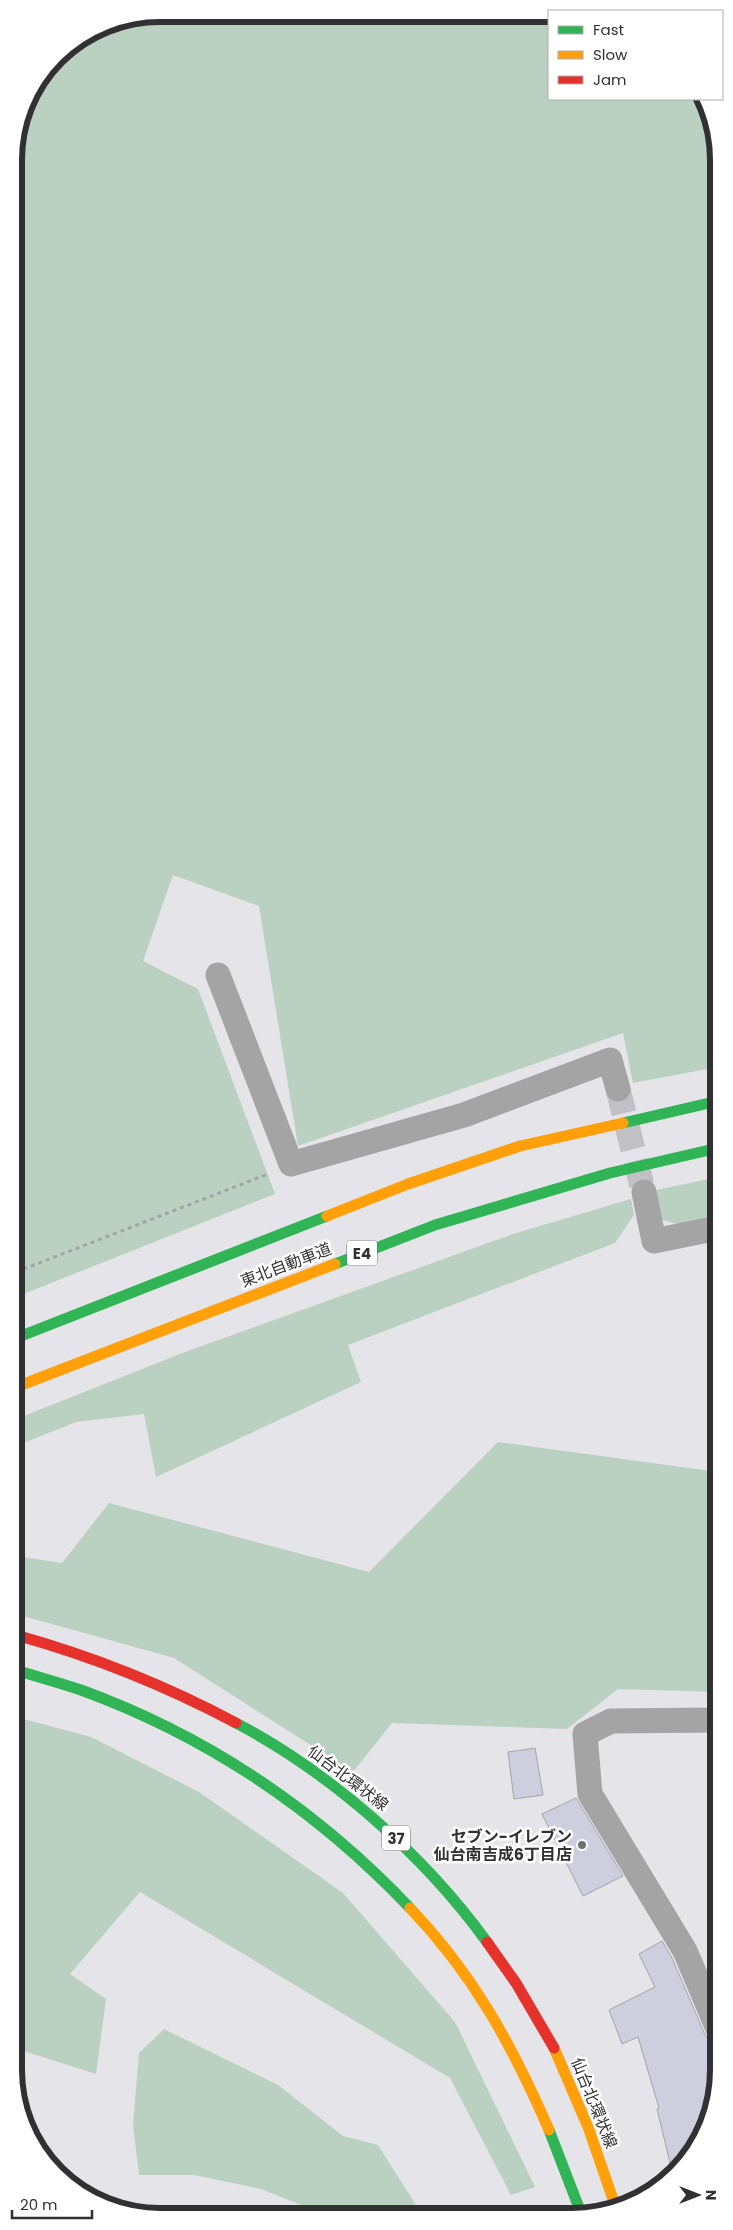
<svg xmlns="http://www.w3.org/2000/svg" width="733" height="2230" viewBox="0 0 733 2230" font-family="Poppins,'Noto Sans JP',sans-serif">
  <rect width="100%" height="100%" fill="#e5e5e9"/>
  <path fill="#bad0c0" d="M160,14L549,16V99H699L716,131L718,1067L633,1083L623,1033L298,1146L259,906L173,875L143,961L198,989L275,1194L16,1297L14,150L29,95L63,50L104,25Z
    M718,1177V1219L682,1226L661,1219L656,1190Z
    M631,1199L634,1215L615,1243L348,1345L361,1382L156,1477L144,1414L76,1422L16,1446V1419L185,1352L513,1234Z
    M498,1442L718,1472V1692L618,1689L567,1729L392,1723L353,1772L174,1658L16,1614V1556L62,1563L109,1503L369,1572Z
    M16,1717L91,1737L199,1792L343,1893L455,2022L535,2187L511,2195L450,2078L140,1892L70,1974L106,1999L96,2074L17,2049Z
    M164,2029L278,2085L343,2136L378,2145L421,2213H321L261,2189L194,2175H139L133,2125L139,2053Z"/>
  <path fill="#cecfde" stroke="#a4a4a6" d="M535,1748L543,1795L514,1799L508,1752Z
    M576,1798L623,1876L583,1896L542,1814Z
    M662,1941L672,1958L706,2037L712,2043L719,2065V2079L708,2126L683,2166L673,2175L657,2109L659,2108L638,2037L622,2044L609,2010L655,1987L639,1954Z"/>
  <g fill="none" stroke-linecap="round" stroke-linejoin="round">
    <path stroke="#c1c1c5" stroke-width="25" stroke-dasharray="25 12" stroke-linecap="butt" d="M618,1089L642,1186"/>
    <path stroke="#a4a4a6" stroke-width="3" stroke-dasharray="4 4" stroke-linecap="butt" d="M16,1272L268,1174"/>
    <path stroke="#a4a4a4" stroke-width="25" d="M218,975L291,1164L464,1115L610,1060L618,1089
      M644,1192L654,1241L718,1228
      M718,1720L611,1721L585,1734L590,1794L685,1951L719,2031"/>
    <path stroke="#30b455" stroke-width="11" d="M623,1123L718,1101
      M335,1264L435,1225L610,1173L718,1148
      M16,1338L327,1216
      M16,1670C38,1677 60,1683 81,1690C207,1736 318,1811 410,1908
      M236,1723C331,1773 424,1855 487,1942
      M549,2130L581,2213"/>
    <path stroke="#ff9f0a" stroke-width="11" d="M327,1216L408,1184L520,1146L623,1123
      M16,1387L335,1264
      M410,1908C474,1975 512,2045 549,2130
      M554,2048L588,2127L616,2208"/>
    <path stroke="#e5322d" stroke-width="11" d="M16,1635C95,1657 163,1684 236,1723
      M487,1942L516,1983L554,2048"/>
  </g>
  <circle fill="#707073" stroke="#fff" stroke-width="2" cx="582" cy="1845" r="5"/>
  <g text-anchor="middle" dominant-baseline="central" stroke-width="5" stroke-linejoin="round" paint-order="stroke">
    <g fill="#fff" stroke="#6f6f71" stroke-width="1">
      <rect x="347" y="1240.5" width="30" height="25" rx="4"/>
      <rect x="382" y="1825.5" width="28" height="25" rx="4"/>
    </g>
    <g font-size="15" font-weight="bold" fill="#313134">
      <text x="362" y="1253">E4</text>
      <text x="396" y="1838">37</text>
    </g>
    <g font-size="16" fill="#313134" stroke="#fff">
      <text transform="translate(286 1265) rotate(-21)">東北自動車道</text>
      <text transform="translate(348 1778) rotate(37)">仙台北環状線</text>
      <text transform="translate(594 2103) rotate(68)">仙台北環状線</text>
    </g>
    <g font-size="16" font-weight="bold" fill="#313134" stroke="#fff" text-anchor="end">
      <text x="572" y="1836">セブン-イレブン<tspan x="572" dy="18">仙台南吉成6丁目店</tspan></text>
    </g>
  </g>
  <path d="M0 0H733V2230H0ZM160 22H572A138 138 0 0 1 710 160V2070A138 138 0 0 1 572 2208H160A138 138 0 0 1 22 2070V160A138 138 0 0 1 160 22Z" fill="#fff" fill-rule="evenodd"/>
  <path fill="none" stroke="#313134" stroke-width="6" d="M160 22H572A138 138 0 0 1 710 160V2070A138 138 0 0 1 572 2208H160A138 138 0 0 1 22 2070V160A138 138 0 0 1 160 22Z"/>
  <rect x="548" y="10" width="175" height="90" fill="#ffffff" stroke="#adadae"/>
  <rect x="558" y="26" width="25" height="8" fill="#30b455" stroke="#adadae"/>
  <text x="593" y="35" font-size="15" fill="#313134">Fast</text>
  <rect x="558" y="51" width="25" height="8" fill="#ff9f0a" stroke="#adadae"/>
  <text x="593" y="60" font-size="15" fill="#313134">Slow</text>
  <rect x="558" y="76" width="25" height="8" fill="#e5322d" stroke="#adadae"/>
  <text x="593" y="85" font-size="15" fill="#313134">Jam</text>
  <g transform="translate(698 2195) rotate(90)" stroke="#ffffff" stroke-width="4" paint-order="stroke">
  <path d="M0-4L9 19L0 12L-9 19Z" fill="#313134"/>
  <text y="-8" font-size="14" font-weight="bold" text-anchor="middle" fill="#313134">N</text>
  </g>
  <path d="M12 2210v8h80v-8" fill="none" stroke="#313134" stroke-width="2.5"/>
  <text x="20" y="2210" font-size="15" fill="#313134" stroke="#ffffff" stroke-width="4" paint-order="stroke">20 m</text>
</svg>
